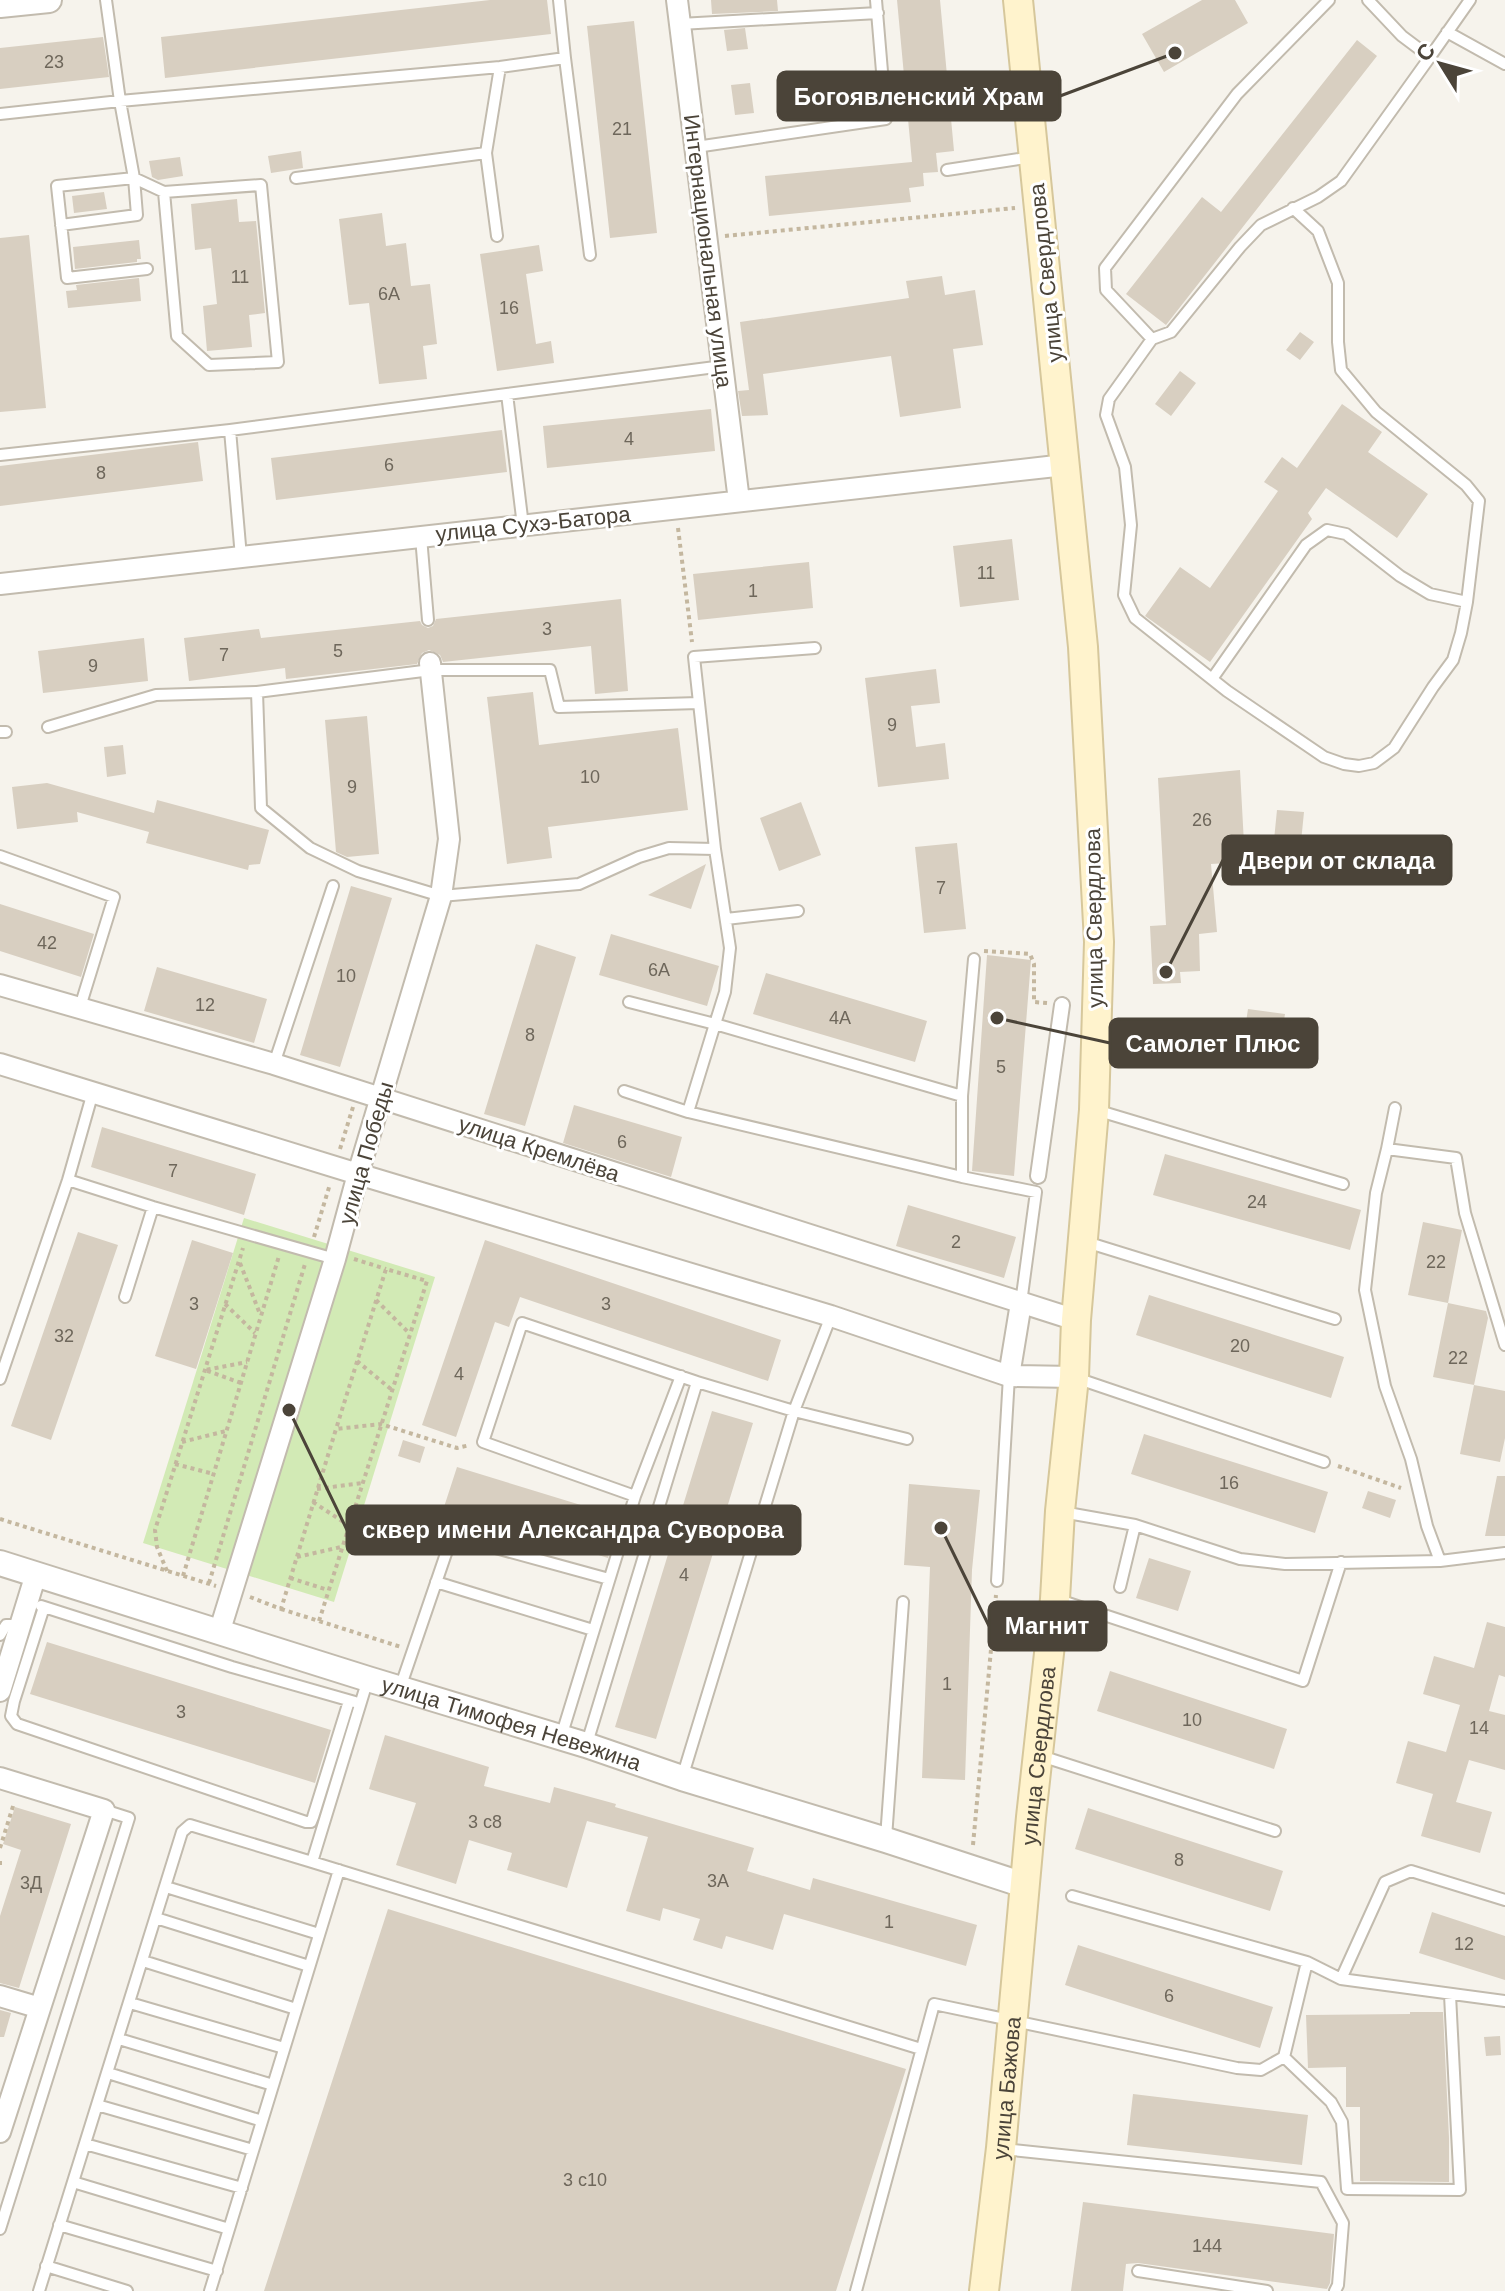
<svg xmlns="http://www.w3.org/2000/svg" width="1505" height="2291" viewBox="0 0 1505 2291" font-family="Helvetica,sans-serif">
  <rect width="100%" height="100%" fill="#f6f3ec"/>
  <path fill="#d2eab5" d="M244,1218L435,1277L334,1602L143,1543Z"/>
  <path fill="#d8cfc1" d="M490,0H547L551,34L165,78L161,37Z
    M711,0H777L778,11L712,14Z
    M897,0H940L954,151L936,153L938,172L923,173L924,186L909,188L911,202L769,216L765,176L912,162Z
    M1202,0H1235L1248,23L1164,72L1142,34Z
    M634,21L657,233L610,238L587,26Z
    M745,28L748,49L727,51L724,30Z
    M103,37L109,77L0,89V48Z
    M1357,40L1377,56L1166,325L1126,294L1202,197L1221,212Z
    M750,83L754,113L735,115L731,85Z
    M301,151L303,168L271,173L268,156Z
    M180,157L183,176L158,180L152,177L149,161Z
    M104,192L107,209L74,213L72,196Z
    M237,199L239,222L256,221L265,313L249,315L252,347L207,351L203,306L217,304L211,248L195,250L191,204Z
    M382,213L386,246L406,243L411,286L430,284L437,344L423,346L427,379L379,384L369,303L349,305L339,219Z
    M29,235L46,408L0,412V238Z
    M139,240L141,259H137V262L75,269L73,247Z
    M539,245L543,271L526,274L536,344L551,341L554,363L497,371L480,254Z
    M942,276L945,295L975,290L983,345L953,349L961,408L900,417L891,356L763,374L768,415L742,416L738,391L749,390L740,322L909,298L906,281Z
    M139,278L141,301L68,308L66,291L77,290L76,285Z
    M1300,332L1314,342L1300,360L1286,350Z
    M1180,371L1196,383L1171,416L1155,404Z
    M1342,404L1382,432L1368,452L1428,494L1397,538L1326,488L1308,513L1312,519L1210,662L1145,616L1180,567L1210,588L1278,491L1264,482L1282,457L1297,468Z
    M711,409L715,451L547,468L543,426Z
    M502,430L507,472L276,500L271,458Z
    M198,442L203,481L0,506V466Z
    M1012,539L1019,600L960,607L953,546Z
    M809,562L813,608L698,620L693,574Z
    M621,599L628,691L595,694L591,646L443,662L440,655L429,650L422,653L417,664L286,679L285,668L189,681L184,638L259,629L261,638L420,621L422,625L428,628L433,626L436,619Z
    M144,638L148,681L43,693L38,651Z
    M936,669L940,703L911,706L916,747L945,743L949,779L878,787L865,678Z
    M533,692L539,745L678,728L688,810L548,827L552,858L507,864L487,697Z
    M367,716L379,854L347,857L336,852L325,720Z
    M123,745L126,774L107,777L104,747Z
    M1240,770L1245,862L1211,864L1217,932L1199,934L1200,971L1180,972L1181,983L1153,984L1150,926L1166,925L1158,778Z
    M47,783L154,813L157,800L269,830L260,864L249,865L248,870L146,843L149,832L77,812L78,822L17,829L12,787Z
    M801,802L821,855L779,871L760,818Z
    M1277,810L1304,812L1301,842L1274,840Z
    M957,843L966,929L924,933L915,847Z
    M706,864L691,909L648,895Z
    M351,886L392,898L340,1067L300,1055Z
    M0,904L94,934L81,977L0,951Z
    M611,934L719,966L707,1006L599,975Z
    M536,944L576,957L525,1126L484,1114Z
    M987,955L1031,960L1014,1176L972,1171Z
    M157,967L267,999L254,1043L144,1011Z
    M766,973L927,1021L915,1062L753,1014Z
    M1248,1009L1285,1014L1277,1067L1240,1061Z
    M574,1105L682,1137L671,1177L563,1143Z
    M102,1127L256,1174L244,1215L91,1167Z
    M1165,1154L1361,1210L1350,1250L1153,1195Z
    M908,1205L1016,1237L1004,1278L896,1246Z
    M1423,1222L1462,1230L1448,1303L1408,1295Z
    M78,1232L118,1245L51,1440L11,1426Z
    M192,1240L233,1253L196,1369L155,1356Z
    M485,1240L781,1340L768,1381L520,1297L509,1327L495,1322L456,1437L422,1425Z
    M1149,1295L1344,1357L1331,1398L1136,1335Z
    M1448,1303L1486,1311L1488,1318L1474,1385L1433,1377Z
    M1474,1385L1505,1391V1438L1500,1462L1460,1454Z
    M712,1411L753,1423L656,1739L615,1727Z
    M1144,1434L1328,1492L1315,1533L1131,1474Z
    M403,1440L425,1447L420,1463L398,1456Z
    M457,1467L620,1517L608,1558L444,1507Z
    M1497,1476H1505V1536H1485Z
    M909,1484L980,1490L972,1570L965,1780L922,1778L930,1567L904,1565Z
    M1368,1491L1396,1500L1390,1518L1362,1508Z
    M1149,1558L1191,1571L1178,1611L1136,1598Z
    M1487,1622L1505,1627V1677L1499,1675L1489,1711L1505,1715V1770L1469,1760L1456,1802L1492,1812L1480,1853L1421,1836L1433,1794L1396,1783L1408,1741L1446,1752L1460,1705L1423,1694L1434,1656L1474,1668Z
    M47,1642L331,1730L315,1783L30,1694Z
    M1110,1671L1287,1729L1274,1769L1097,1711Z
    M385,1735L489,1767L484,1786L550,1803L554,1787L616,1804L615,1807L754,1848L747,1871L810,1890L813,1878L977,1925L966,1966L784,1914L773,1950L726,1936L722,1949L693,1940L700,1919L663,1908L660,1921L626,1911L648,1837L587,1821L567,1888L507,1870L512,1853L469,1840L456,1884L396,1865L416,1803L369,1789Z
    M15,1807L71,1824L19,1988L0,1983V1916L21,1850L3,1844Z
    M1088,1808L1283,1871L1270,1911L1075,1849Z
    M388,1909L906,2069L836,2291H264Z
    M1432,1912L1505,1936V1980L1419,1953Z
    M1078,1945L1273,2007L1260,2048L1065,1985Z
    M0,2010L11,2013L4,2037H0Z
    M1410,2012H1443L1449,2138V2182L1360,2181V2107H1346V2067L1308,2068L1306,2015L1410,2014Z
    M1500,2036L1501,2055L1486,2056L1484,2037Z
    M1133,2094L1308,2115L1302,2165L1127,2145Z
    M1083,2202L1334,2234L1330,2283L1327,2289L1138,2263L1126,2264L1123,2291H1071Z"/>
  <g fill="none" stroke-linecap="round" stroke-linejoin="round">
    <defs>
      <path id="service" d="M106,0L120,101L134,178L164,192L261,185L278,362L209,365L177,336L164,192
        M1329,0L1237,94L1105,268L1106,290L1152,339L1171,332L1240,247L1261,225L1318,197L1341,181L1430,57
        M1368,0L1402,36L1430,57L1470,0
        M680,24L878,13
        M1447,32L1505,64
        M565,58L590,255
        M0,114L120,101L500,67L565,58L559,0
        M696,147L886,119L876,0
        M947,170L1032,157
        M296,178L486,153
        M61,225L137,215L134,178L57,186L67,278L147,269
        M497,236L486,153L500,67
        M1152,339L1109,399L1106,415L1125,467L1131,525L1124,595L1135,618L1227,691L1324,757L1344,764L1359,766L1374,763L1394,748L1433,687L1453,660L1461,633L1467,602L1479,501L1466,485L1376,412L1341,370L1338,342V283L1318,231L1293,208
        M507,394L523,526
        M230,430L241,557
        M0,455L230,430L723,366
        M421,537L428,620
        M1212,679L1306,545L1327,530L1346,534L1400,576L1430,594L1467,602
        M699,703L559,707L550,670H431L257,692L261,808L310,848L358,871L441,896L579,884L639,857L669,848L715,849L694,657L815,648
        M48,727L156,695L257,692
        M0,732H6
        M0,856L114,897L80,1007
        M726,919L798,911
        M974,959L962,1096V1177L1036,1192L1021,1303
        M629,1002L715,1024L725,992L730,948L715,849
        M274,1064L333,886
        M624,1091L688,1112L962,1177
        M1096,1110L1343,1184
        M688,1112L715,1024L962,1096
        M1387,1149L1395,1108
        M68,1180L153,1207L335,1259
        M1086,1242L1335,1319
        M125,1297L153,1207
        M1076,1378L1324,1462
        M0,1379L68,1180L93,1092
        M697,1382L794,1411L907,1439
        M1062,1512L1135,1525L1240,1559L1285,1564L1440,1561L1505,1553
        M1440,1561L1427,1526L1411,1459L1385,1386L1365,1290L1376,1193L1387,1149L1456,1158L1465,1213L1505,1345
        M997,1581L1009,1376
        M436,1582L593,1630
        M1120,1587L1135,1525
        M1056,1599L1303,1681L1341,1562
        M41,1606L232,1667L355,1702
        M44,1607L14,1701L11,1716L17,1724L306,1822H311L313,1817L349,1701
        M0,1635L6,1625H21
        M368,1679L312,1862L921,2049
        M400,1688L452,1536L609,1579
        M561,1737L635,1496L681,1376
        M587,1743L697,1382L522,1323L483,1442L635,1496
        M1041,1756L1275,1831
        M682,1778L794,1411L831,1316
        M886,1838L903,1602
        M166,1887L319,1934
        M1072,1896L1307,1962
        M156,1918L309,1966
        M143,1961L296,2009
        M1341,1979L1505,2001
        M130,2003L284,2048
        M119,2039L273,2085
        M1284,2057L1331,2102L1342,2122L1347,2189L1460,2190L1450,1995
        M108,2073L262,2121
        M97,2105L253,2150
        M85,2144L242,2188
        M1003,2149L1321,2182L1343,2223L1338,2285L1335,2291
        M73,2182L229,2229
        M59,2225L217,2271
        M0,2229L129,1818L104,1810
        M46,2266L127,2291
        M1138,2271L1267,2291
        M39,2291L182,1832L190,1825L312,1862
        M210,2291L339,1870
        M856,2291L934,2004L1237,2068L1261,2070L1284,2057L1307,1962L1341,1979L1385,1882L1411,1871L1505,1900"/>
      <path id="pedestrian" d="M1038,1176L1062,1005"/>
      <path id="minor" d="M677,0L739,501
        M0,584L1065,465
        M0,985L274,1064L1076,1320
        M0,1064L358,1174L831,1316L1009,1376L1074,1377
        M1009,1376L1021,1303
        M219,1633L335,1259L358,1174L441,896L449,839L430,663
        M0,1691L36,1574
        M0,1778L104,1810L0,2132
        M0,1996L40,2008"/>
      <g id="tertiary">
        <path d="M0,5L49,0"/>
        <path id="s1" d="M0,1563L368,1679L586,1745L682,1778L886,1840L1024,1885"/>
      </g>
      <g id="secondary">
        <path id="s2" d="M984,2291L1001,2148L1031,1817L1055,1599L1060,1511L1074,1377L1076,1320L1094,1110L1099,942L1083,647L1018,0"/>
      </g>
    </defs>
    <use href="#service" stroke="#c2bbae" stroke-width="14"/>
    <use href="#pedestrian" stroke="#c2bbae" stroke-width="18"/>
    <use href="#minor" stroke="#c2bbae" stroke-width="24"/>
    <use href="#tertiary" stroke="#c2bbae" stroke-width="28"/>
    <use href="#secondary" stroke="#d6c79b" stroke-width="32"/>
    <path stroke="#c4b79f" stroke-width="4" stroke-dasharray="4 4" stroke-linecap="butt" d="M725,236L1015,208
      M678,528L692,642
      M984,951L1030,954L1034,964V1002L1047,1003
      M340,1149L353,1107
      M314,1237L330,1184
      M354,1259L386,1269
      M240,1263L260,1314
      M376,1300L410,1334
      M225,1304L255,1333
      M357,1361L392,1390
      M241,1383L205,1370L247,1362
      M182,1442L226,1431
      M175,1464L214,1474
      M1338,1466L1401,1488
      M317,1489L362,1483
      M313,1502L348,1525
      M0,1519L216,1586
      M297,1557L341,1547
      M167,1571L157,1547L155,1530L243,1248
      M183,1576L279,1256
      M290,1578L328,1590
      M209,1583L305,1264
      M250,1597L281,1609L336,1429L381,1424L457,1448L470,1445
      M281,1609L401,1647
      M319,1621L427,1281L386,1269L336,1429
      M973,1845L996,1595
      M0,1848L14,1803
      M0,1861V1869"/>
    <use href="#service" stroke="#fff" stroke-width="10"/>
    <use href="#pedestrian" stroke="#fff" stroke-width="14"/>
    <use href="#minor" stroke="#fff" stroke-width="20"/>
    <use href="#tertiary" stroke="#fff" stroke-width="24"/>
    <use href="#secondary" stroke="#fff3cd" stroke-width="28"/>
  </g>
  <g text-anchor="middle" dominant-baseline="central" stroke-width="6" stroke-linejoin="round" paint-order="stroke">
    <g font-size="18" fill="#6e675b">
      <text x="54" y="62">23</text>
      <text x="622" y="129">21</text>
      <text x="240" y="277">11</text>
      <text x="389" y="294">6А</text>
      <text x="509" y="308">16</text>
      <text x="629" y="439">4</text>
      <text x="389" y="465">6</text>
      <text x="101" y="473">8</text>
      <text x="986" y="573">11</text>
      <text x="753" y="591">1</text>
      <text x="547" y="629">3</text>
      <text x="338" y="651">5</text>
      <text x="224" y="655">7</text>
      <text x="93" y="666">9</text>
      <text x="892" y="725">9</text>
      <text x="590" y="777">10</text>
      <text x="352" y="787">9</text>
      <text x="1202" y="820">26</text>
      <text x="941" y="888">7</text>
      <text x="47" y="943">42</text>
      <text x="659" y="970">6А</text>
      <text x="346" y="976">10</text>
      <text x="205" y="1005">12</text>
      <text x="840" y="1018">4А</text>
      <text x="530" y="1035">8</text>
      <text x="1001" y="1067">5</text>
      <text x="622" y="1142">6</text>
      <text x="173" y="1171">7</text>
      <text x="1257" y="1202">24</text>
      <text x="956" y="1242">2</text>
      <text x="1436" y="1262">22</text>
      <text x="194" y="1304">3</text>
      <text x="606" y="1304">3</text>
      <text x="64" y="1336">32</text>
      <text x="1240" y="1346">20</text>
      <text x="1458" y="1358">22</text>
      <text x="459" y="1374">4</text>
      <text x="1229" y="1483">16</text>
      <text x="684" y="1575">4</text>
      <text x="947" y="1684">1</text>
      <text x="181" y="1712">3</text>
      <text x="1192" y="1720">10</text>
      <text x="1479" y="1728">14</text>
      <text x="485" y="1822">3 с8</text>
      <text x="1179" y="1860">8</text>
      <text x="718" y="1881">3А</text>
      <text x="31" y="1883">3Д</text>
      <text x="889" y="1922">1</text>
      <text x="1464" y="1944">12</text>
      <text x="1169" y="1996">6</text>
      <text x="585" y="2180">3 с10</text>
      <text x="1207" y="2246">144</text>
    </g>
    <g font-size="22" fill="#4b4439" stroke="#fff">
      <text transform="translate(708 251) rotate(83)">Интернациональная улица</text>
      <text transform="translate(1046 273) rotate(-96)">улица Свердлова</text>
      <text transform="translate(533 524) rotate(-6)">улица Сухэ-Батора</text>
      <text transform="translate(1094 918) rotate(-91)">улица Свердлова</text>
      <text transform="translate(539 1149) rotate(18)">улица Кремлёва</text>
      <text transform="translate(366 1153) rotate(-74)">улица Победы</text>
      <text stroke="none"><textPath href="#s1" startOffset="536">улица Тимофея Невежина</textPath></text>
      <text stroke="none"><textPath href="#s2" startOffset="538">улица Свердлова</textPath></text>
      <text stroke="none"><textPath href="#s2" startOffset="204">улица Бажова</textPath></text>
    </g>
  </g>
  <path fill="none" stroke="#4b4439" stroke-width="3" d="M1175 53L1060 96M1166 972L1223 860M997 1018L1110 1043M289 1410L347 1530M941 1528L989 1626"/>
  <g fill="#4b4439" stroke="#fff" stroke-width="3">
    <circle cx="1175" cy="53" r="8"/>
    <circle cx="1166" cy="972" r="8"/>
    <circle cx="997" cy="1018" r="8"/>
    <circle cx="289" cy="1410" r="8"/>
    <circle cx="941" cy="1528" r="8"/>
  </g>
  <g fill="#4b4439" stroke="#4b4439" stroke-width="3">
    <rect x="778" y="72" width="282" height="48" rx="8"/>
    <rect x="1223" y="836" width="228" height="48" rx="8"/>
    <rect x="1110" y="1019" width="207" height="48" rx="8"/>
    <rect x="347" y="1506" width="453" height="48" rx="8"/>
    <rect x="989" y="1602" width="117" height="48" rx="8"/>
  </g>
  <g font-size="24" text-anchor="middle" font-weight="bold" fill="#fff">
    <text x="919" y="105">Богоявленский Храм</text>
    <text x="1337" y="869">Двери от склада</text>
    <text x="1213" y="1052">Самолет Плюс</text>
    <text x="573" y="1538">сквер имени Александра Суворова</text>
    <text x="1047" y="1634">Магнит</text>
  </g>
  <g transform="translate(1441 64) rotate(307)" stroke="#ffffff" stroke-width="6" paint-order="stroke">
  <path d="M0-6L14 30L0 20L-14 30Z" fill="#4b4439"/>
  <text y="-12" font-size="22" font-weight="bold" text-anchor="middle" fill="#4b4439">С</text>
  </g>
</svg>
